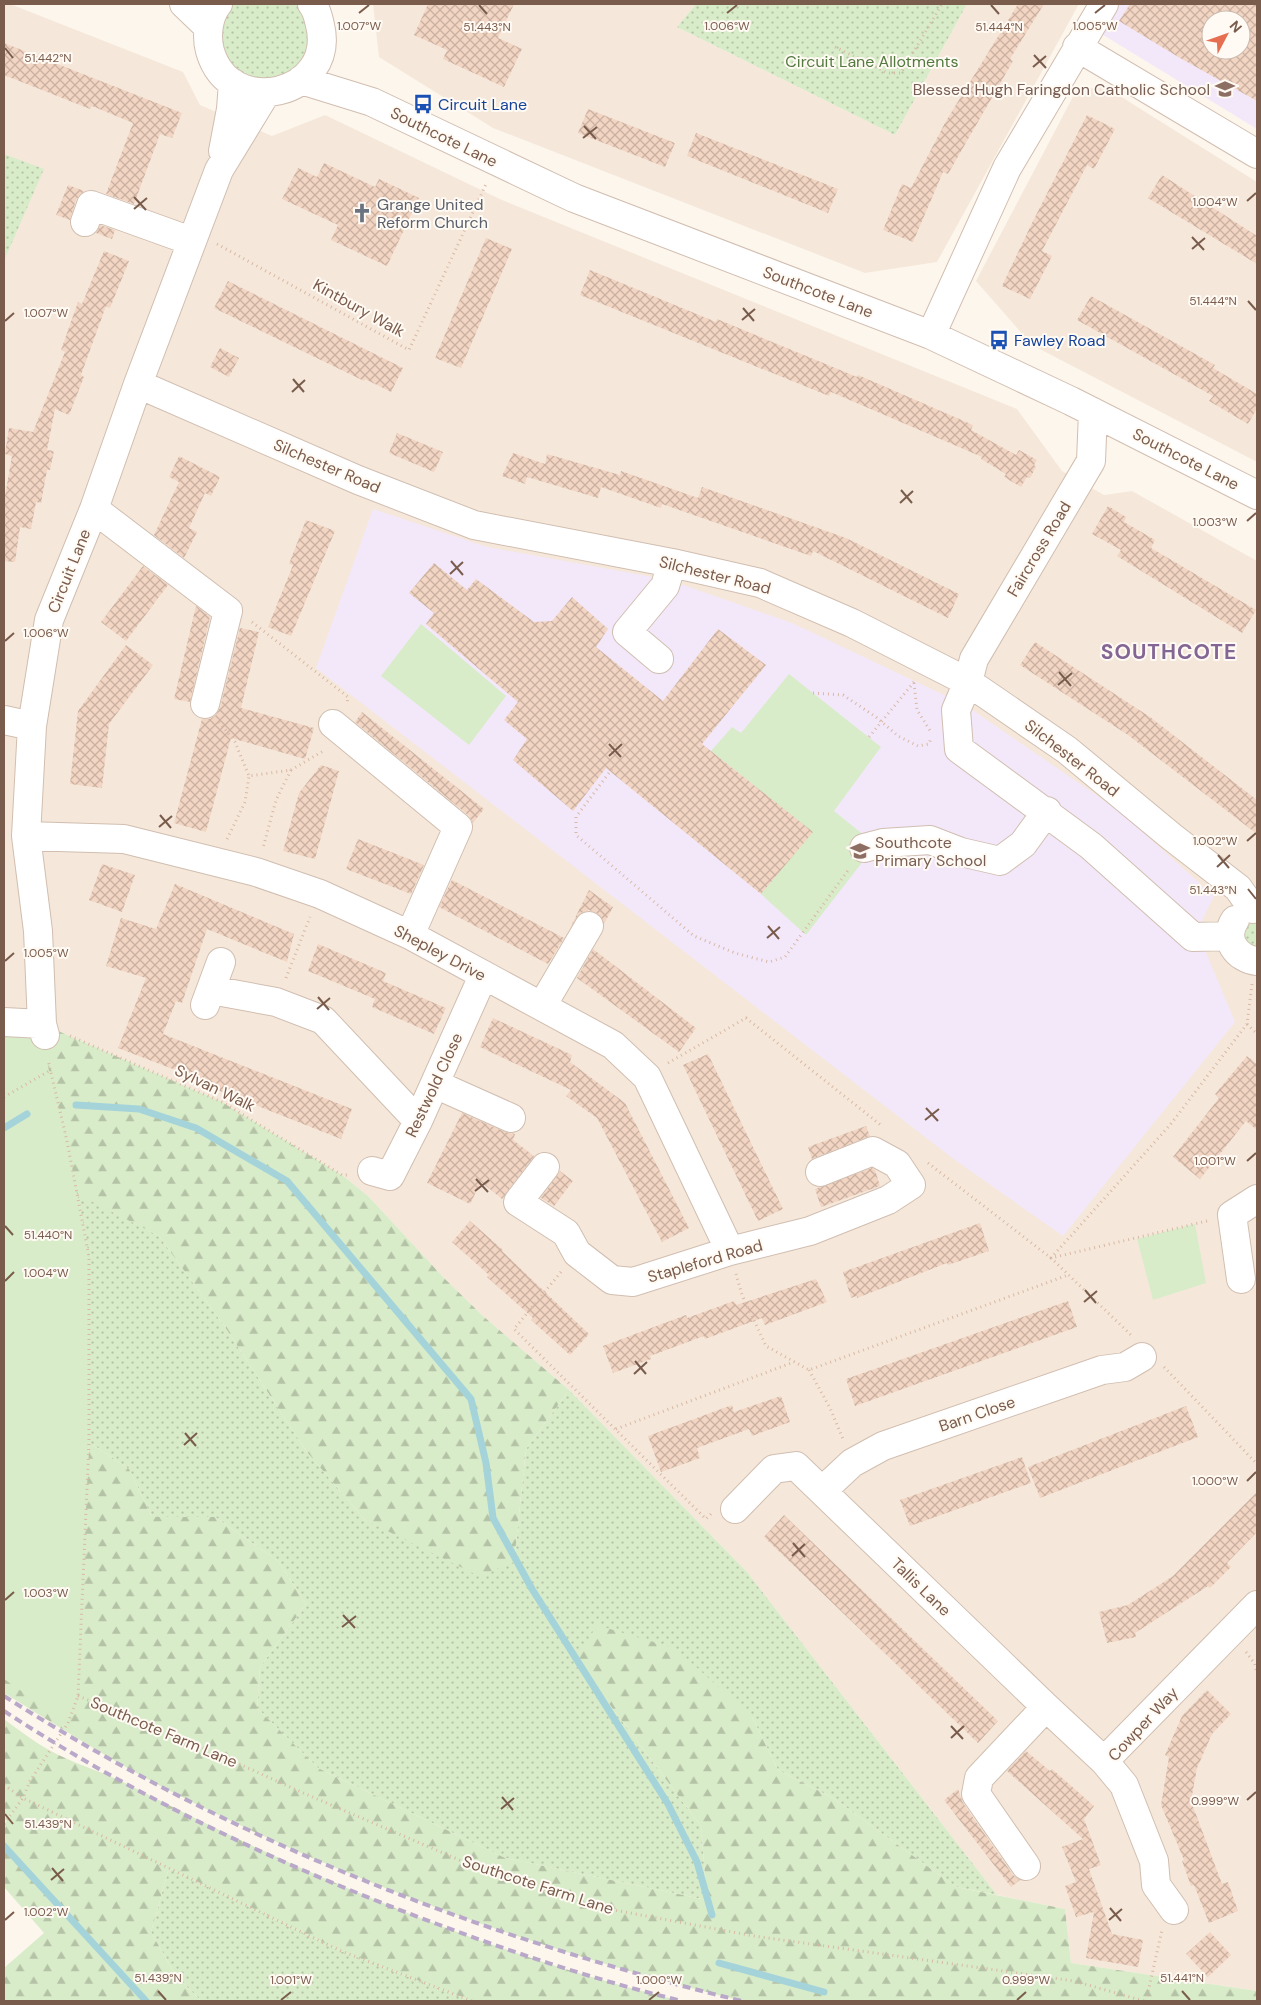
<svg xmlns="http://www.w3.org/2000/svg" width="1261" height="2005" viewBox="0 0 1261 2005" font-family="'DM Sans',sans-serif">
  <defs>
    <pattern id="grass-dots" width="8" height="8" patternUnits="userSpaceOnUse" patternTransform="scale(1.25)"><rect width="8" height="8" fill="#d8ecc9"/><path d="M2 2h.1M6 6h.1" fill="none" stroke="#b4c2a5" stroke-width="1.8" stroke-linecap="round"/></pattern>
    <pattern id="forest-firs" width="22" height="20" patternUnits="userSpaceOnUse" patternTransform="scale(1.25)"><rect width="22" height="20" fill="#d8ecc9"/><path d="M5 1l3.5 6h-7zM16 11l3.5 6h-7z" fill="#b4c2a5"/></pattern>
    <pattern id="building-cross-hatch" width="8" height="8" patternUnits="userSpaceOnUse" patternTransform="scale(1.25)"><rect width="8" height="8" fill="#f3d5c3"/><path d="M0 0l8 8M0 8l8-8" fill="none" stroke="#cab0a1"/></pattern>
  </defs>
  <rect width="100%" height="100%" fill="#fdf6ec"/>
  <path fill="#f5e8da" d="M4,4H10L183,72L200,105L272,136L325,115L502,200L1017,409L1062,471L1104,495L1132,491L1257,561V1991L1071,1963L1065,1909L997,1895L747,1572L569,1390L483,1316L445,1279L368,1196L342,1175L222,1102L42,1024L4,1032Z
    M373,4H696L677,27L895,135L967,4H1079L937,262L865,273L493,128L379,57Z
    M1104,86L1257,182V462L1032,345L976,281L1076,91Z"/>
  <path fill="#f3e8fa" fill-rule="evenodd" d="M1117,4H1257V129L1100,33ZM1211,20H1241V50H1211Z
    M373,509L487,547L669,580L792,623L965,705L1118,810L1214,896L1201,923L1202,943L1235,1022L1063,1236L955,1160L316,668Z"/>
  <path fill="url(#grass-dots)" d="M233,4H300L308,14L307,57C301,62 294,71 287,75C283,78 277,77 272,78C268,79 262,80 257,80C223,74 209,27 233,4Z
    M696,4H967L895,135L677,27Z
    M4,154L44,169L4,261Z
    M1257,920V950L1245,945L1242,928L1249,922Z
    M77,1193L159,1236L225,1327L307,1452L365,1520L514,1562L526,1449L569,1390L747,1572L997,1895L956,1887L833,1798L778,1770L752,1717L610,1705L701,1826L707,1900L505,1858L318,1768L257,1708L260,1667L306,1604L278,1561L215,1517H152L129,1469L89,1442V1257Z
    M169,1868L341,1951L472,2001H201L176,1976L151,1932Z"/>
  <path fill="url(#forest-firs)" d="M42,1024L222,1102L342,1175L368,1196L445,1279L483,1316L569,1390L526,1449L514,1562L479,1576L365,1520L307,1452L225,1327L159,1236L77,1194L89,1257L88,1464L89,1442L129,1469L152,1517H215L278,1561L306,1604L260,1667L257,1708L318,1768L505,1858L707,1900L701,1826L610,1705L578,1657L597,1625L676,1649L752,1717L778,1770L833,1798L956,1887L1065,1909L1071,1963L1257,1991V2001H742C546,1953 358,1886 178,1795C118,1765 61,1728 4,1693V1032Z
    M4,1719C19,1730 34,1742 51,1751C76,1765 105,1772 131,1786C306,1876 490,1955 682,2001H472L341,1951L169,1868L151,1932L176,1976L201,2001H4V1968L44,1933L4,1887V1824L14,1811L4,1822Z"/>
  <path fill="#d8ecc9" d="M421,624L506,696L469,745L381,676Z
    M789,674L881,747L834,811L865,836L867,856L806,935L761,894L812,832L711,751L732,727L741,733Z
    M42,1024L49,1071L67,1141L89,1257V1442L78,1695L68,1723L4,1679V1032Z
    M1195,1224L1206,1283L1153,1300L1137,1239Z"/>
  <g fill="none" stroke-linecap="round" stroke-linejoin="round">
    <path stroke="#a5d3da" stroke-width="7" d="M76,1105L139,1109L196,1128L287,1181L471,1399L486,1463L493,1518L532,1589L668,1804L697,1862L712,1915
      M4,1128L27,1114
      M4,1846L146,2001
      M719,1963L824,1992"/>
  </g>
  <path fill="url(#building-cross-hatch)" fill-rule="evenodd" d="M428,4H514L498,38L522,49L504,87L443,59L447,50L414,35Z
    M1018,4H1044L1010,59L1013,61L948,174L943,172L913,242L883,230L902,184L911,188L946,121Z
    M1130,4H1257V101L1180,58L1119,21ZM1211,20H1241V50H1211Z
    M4,43L182,113L172,138L160,134L134,204L106,194L133,123L92,106L90,109L4,75Z
    M588,109L675,143L665,167L578,133Z
    M1087,115L1115,129L1094,169L1087,165L1042,251L1052,256L1030,299L1002,286L1032,223Z
    M696,133L838,189L828,213L687,156Z
    M324,163L375,187L379,179L419,198L387,266L331,240L338,225L282,199L298,168L317,177Z
    M1162,175L1257,236V264L1148,198Z
    M68,185L84,191L76,200L70,220L56,215Z
    M100,225L115,230L112,239L96,233Z
    M486,238L512,249L461,368L435,358Z
    M104,251L129,261L110,308L106,306L81,375L84,377L69,415L55,409L47,450L54,451L50,470H47L41,503L36,502L31,529L20,527L15,562L4,561V501L12,456L5,454L9,428L33,432L65,352L61,350L78,302L82,304Z
    M590,270L716,322L717,319L857,377L858,375L973,425L971,430L1016,455L1019,450L1037,460L1034,465L1036,467L1030,478L1027,477L1021,487L1004,477L1006,474L981,459L982,457L831,392L829,396L580,295Z
    M228,281L403,368L391,392L365,379L364,381L214,308Z
    M1091,296L1215,365L1213,368L1257,394V408L1248,424L1209,401L1213,396L1077,320Z
    M220,348L239,358L229,377L210,367Z
    M397,433L443,452L434,472L389,453Z
    M513,453L545,464L547,454L620,475L621,471L698,498L702,487L846,538L959,594L948,618L813,551L811,556L662,504L661,508L601,487L598,498L527,477L525,484L502,476Z
    M179,456L220,477L211,496L205,493L189,528L197,532L184,558L154,535L179,482L169,477Z
    M1108,506L1126,517L1124,522L1155,540L1151,548L1256,610L1242,633L1117,556L1121,550L1092,534Z
    M306,520L335,531L291,636L268,627L293,565L289,564Z
    M434,563L467,590L476,579L534,622L552,621L572,597L608,629L596,647L663,701L718,629L766,665L702,744L813,832L761,894L606,768L573,811L513,760L527,739L504,720L518,702L426,624L434,613L409,593Z
    M143,566L168,585L126,641L101,622Z
    M196,606L210,617L190,702L174,699Z
    M240,628L259,632L241,708L314,728L305,759L231,738L206,832L174,823L202,719H210L216,715L220,708Z
    M1035,642L1150,717L1257,800V834L1128,735L1020,665Z
    M126,645L153,665L109,724L102,788L70,784L78,711Z
    M362,712L484,809L473,823L468,815L355,722Z
    M321,765L339,771L315,859L283,851L299,793Z
    M358,839L424,865L411,894L346,869Z
    M102,864L135,875L122,912L89,900Z
    M452,880L564,938L548,964L439,907Z
    M175,884L294,934L287,962L207,929L182,1003L176,1001L163,1034L352,1109L341,1139L177,1074L178,1071L118,1048L146,978L106,966L121,918L156,929Z
    M589,890L613,907L604,924L597,913L589,910L581,913L570,928Z
    M318,944L386,973L383,981L446,1008L434,1034L372,1007L375,999L308,971Z
    M593,949L696,1028L679,1052L577,978Z
    M493,1018L572,1055L570,1062L625,1103L689,1228L662,1242L597,1118L566,1096L571,1090L480,1047Z
    M708,1054L783,1209L758,1221L683,1065Z
    M1247,1056L1257,1064V1130L1246,1121L1200,1179L1173,1157L1219,1098L1215,1094Z
    M462,1113L505,1132L515,1134L513,1140L534,1156L502,1199L481,1182L470,1204L427,1183Z
    M866,1126L870,1136L812,1159L808,1147Z
    M872,1168L875,1170L880,1186L821,1207L815,1189Z
    M560,1171L573,1181L554,1206L541,1198Z
    M470,1221L503,1250L502,1251L589,1334L570,1355L531,1320L533,1318L487,1277L489,1275L452,1242Z
    M980,1223L989,1251L948,1265L947,1263L857,1298V1296L851,1298L843,1272Z
    M816,1279L827,1302L765,1325L762,1318L705,1339L704,1336L650,1356L651,1359L613,1373L603,1346L686,1315L687,1318L734,1301L736,1305Z
    M1068,1301L1077,1327L855,1406L846,1379Z
    M781,1396L790,1422L752,1436L749,1429L697,1448L700,1458L661,1472L648,1436L732,1405L734,1412Z
    M1186,1406L1198,1437L1040,1498L1028,1467Z
    M1022,1457L1031,1483L910,1526L900,1500Z
    M1257,1492V1532L1227,1563L1231,1567L1210,1588L1208,1586L1135,1633L1136,1637L1107,1643L1099,1612L1128,1605L1173,1576Z
    M784,1515L998,1721L978,1743L764,1537Z
    M1207,1690L1231,1714L1212,1734L1197,1768L1191,1801L1222,1884L1228,1882L1238,1911L1209,1923L1194,1885L1191,1886L1182,1861L1184,1860L1161,1805L1169,1757L1165,1755L1182,1716Z
    M1026,1751L1050,1771L1052,1769L1094,1806L1084,1819L1101,1865L1089,1869L1112,1934L1143,1940L1138,1967L1086,1958L1094,1912L1076,1917L1065,1886L1076,1882L1062,1847L1083,1839L1007,1771Z
    M958,1789L963,1803L1013,1875L1020,1880L1011,1887L944,1800Z
    M1210,1932L1231,1955L1208,1977L1186,1954Z"/>
  <g fill="none" stroke-linecap="round" stroke-linejoin="round">
    <defs>
      <path id="minor" d="M184,4L208,27
        M218,4C208,16 206,37 210,51C230,121 337,95 320,25C318,17 317,10 312,4
        M1077,47L1257,154
        M301,80L372,102L574,198L931,335L1071,401L1257,495
        M223,151L231,109L233,83
        M85,222L91,205L191,241
        M931,335L1007,168L1104,4
        M138,384L358,480L474,525L672,563L760,583L852,623L968,682L1067,750L1172,837L1238,888L1253,909
        M1093,412L1091,461L974,659L968,682L956,710L959,749L1091,846L1193,937L1230,936
        M94,509L228,611L205,704
        M659,659L627,632L665,586L672,563
        M4,720L32,726
        M333,724L458,827L410,935
        M26,836L124,839L256,872L320,894L410,935L613,1045L647,1077L730,1251
        M864,848L883,843L930,840L961,852L1000,861L1023,844L1047,811
        M1235,920C1222,939 1237,959 1257,961
        M211,990L276,1002L323,1020L418,1121
        M205,1005L221,962
        M542,1006L589,926
        M4,1022L42,1024
        M45,1035L42,1024L38,931L26,836L32,726L49,620L94,509L138,384L219,170L266,93
        M435,1084L511,1118
        M545,1167L518,1202L566,1233L577,1253L612,1280L633,1282L730,1251L810,1231L888,1200L911,1185L897,1164L873,1151L820,1172
        M372,1171L390,1176L418,1121L483,976
        M1241,1279L1232,1215L1257,1199
        M822,1491L852,1463L883,1446L1102,1370L1125,1367L1142,1357
        M735,1509L774,1469L796,1466L1046,1707L1104,1761
        M1026,1866L976,1794L979,1778L1046,1707
        M1174,1910L1156,1885L1154,1861L1124,1785L1104,1761L1257,1605"/>
    </defs>
    <use href="#minor" stroke="#d1beb0" stroke-width="30"/>
    <path stroke="#d9b8a5" stroke-width="3" stroke-dasharray="1 4" stroke-linecap="butt" d="M835,47L888,73H901L942,4
      M217,244L409,350L486,184
      M252,622L348,697L347,704
      M914,683L917,710L931,732
      M813,693L843,695L876,717L898,736L918,746L929,744L931,738
      M219,722L235,742L249,776
      M869,737L914,682
      M615,765L576,817V835L694,936L735,953L769,962L785,957L849,869
      M291,770L325,750
      M227,839L245,802L249,776L291,770L276,800L263,848
      M286,978L310,917
      M1247,1024L1257,1034
      M70,1036L222,1102L342,1175H347
      M668,1063L746,1018L882,1126
      M4,1097L49,1071
      M928,1163L1051,1258L1131,1335
      M1207,1221L1051,1258L1170,1125L1247,1024L1252,984
      M561,1272L514,1329L706,1519L711,1514
      M736,1274L742,1295L766,1346L809,1370L1068,1275
      M1164,1367L1257,1464
      M809,1370L830,1408L843,1439
      M616,1429L794,1362
      M1246,1652L1255,1664L1257,1674
      M78,1696L164,1730L301,1792L471,1865L603,1908L754,1936L1074,1981L1144,2001
      M4,1785L23,1798L341,1951L472,2001
      M4,1824L23,1798L30,1781L68,1723L78,1696L89,1442V1257L67,1141L48,1060
      M1146,2001L1162,1930"/>
    <use href="#minor" stroke="#fff" stroke-width="28"/>
    <path stroke="#b9a8c9" stroke-width="4" stroke-dasharray="8 5" stroke-linecap="butt" d="M4,1696C230,1840 482,1938 742,2001
      M4,1711C139,1799 286,1868 437,1924C517,1954 599,1981 682,2001"/>
  </g>
  <path fill="none" stroke="#7a5c4d" stroke-width="2" d="M479,5L487,14M991,5L999,14M359,13L369,5M727,13L737,5M1095,13L1105,5M5,48L13,58M1034,55L1046,68M1033,67L1046,56M584,126L596,139M583,138L597,127M134,197L146,210M1247,201L1256,193M134,209L147,198M1192,237L1204,250M1192,249L1205,238M1248,301L1256,310M743,308L754,321M742,320L755,309M5,321L14,313M293,379L304,392M292,392L305,380M901,490L912,503M900,503L913,491M1247,521L1256,513M451,561L463,575M450,574L463,562M5,641L14,633M1059,672L1071,686M1058,685L1072,673M609,744L621,757M609,756L622,744M160,815L171,828M159,827L172,816M1247,841L1256,833M1218,855L1229,868M1217,867L1230,855M1248,889L1256,899M768,926L779,939M767,938L780,927M5,961L14,953M318,997L329,1010M317,1009L330,998M926,1108L938,1121M925,1120L939,1109M1247,1161L1256,1153M476,1179L488,1192M475,1191L489,1180M5,1226L13,1235M5,1281L14,1272M1085,1290L1096,1303M1084,1302L1097,1291M635,1361L646,1374M634,1374L647,1362M185,1433L196,1446M184,1445L197,1433M1247,1481L1256,1472M793,1543L805,1557M792,1556L805,1544M5,1600L14,1592M343,1615L355,1628M342,1627L356,1616M951,1726L963,1739M951,1738L964,1726M502,1797L513,1810M1247,1800L1256,1792M501,1809L514,1798M5,1814L13,1824M52,1868L63,1881M51,1880L64,1869M1110,1908L1121,1921M5,1920L14,1912M1109,1920L1122,1909M158,1991L166,2000M1182,1991L1190,2000M281,2000L291,1992M649,2000L659,1992M1017,2000L1026,1992"/>
  <defs>
    <symbol id="school-bare" viewBox="-9 -9 18 18"><path d="M0-5L7-2L0 1L-7-2ZM-4 1L0 2.5L4 1V4Q0 6-4 4Z" fill="#8d6e63" stroke="#fffaf3" stroke-width="2.5" paint-order="stroke"/></symbol>
    <symbol id="bus-bare" viewBox="-9 -9 18 18"><path d="M-5-6H5V4H4V6H2V4H-2V6H-4V4H-5ZM-3.5-4V0h7V-4ZM-3.5 1.2v1.5H-2V1.2ZM2 1.2v1.5H3.5V1.2Z" fill="#1a4fb4" stroke="#fffaf3" stroke-width="2.5" paint-order="stroke"/></symbol>
    <symbol id="church-bare" viewBox="-9 -9 18 18"><path d="M-1.2-6h2.4v3.5h3.3v2.4h-3.3V6h-2.4V-.1h-3.3v-2.4h3.3Z" fill="#6b7280" stroke="#fffaf3" stroke-width="2.5" paint-order="stroke"/></symbol>
  </defs>
  <g fill-rule="evenodd">
    <use href="#school-bare" x="1211" y="75" width="28" height="28"/>
    <use href="#bus-bare" x="409" y="90" width="28" height="28"/>
    <use href="#church-bare" x="348" y="199" width="28" height="28"/>
    <use href="#bus-bare" x="985" y="326" width="28" height="28"/>
    <use href="#school-bare" x="846" y="837" width="28" height="28"/>
  </g>
  <g text-anchor="middle" dominant-baseline="central" stroke-width="4" stroke-linejoin="round" paint-order="stroke">
    <g font-size="16" fill="#537a41" stroke="#fffaf3">
      <text x="872" y="61">Circuit Lane Allotments</text>
    </g>
    <g font-size="16" fill="#785e54" stroke="#fffaf3" text-anchor="end">
      <text x="1210" y="89">Blessed Hugh Faringdon Catholic School</text>
      <text x="875" y="842" text-anchor="start">Southcote<tspan x="875" dy="18">Primary School</tspan></text>
    </g>
    <g font-size="16" fill="#164399" stroke="#fffaf3" text-anchor="start">
      <text x="438" y="104">Circuit Lane</text>
      <text x="1014" y="340">Fawley Road</text>
    </g>
    <g font-size="16" fill="#7a5c4d" stroke="#fffaf3">
      <text transform="translate(444 137) rotate(26)">Southcote Lane</text>
      <text transform="translate(818 292) rotate(21)">Southcote Lane</text>
      <text transform="translate(359 308) rotate(29)">Kintbury Walk</text>
      <text transform="translate(1186 459) rotate(27)">Southcote Lane</text>
      <text transform="translate(327 466) rotate(23)">Silchester Road</text>
      <text transform="translate(1039 549) rotate(-59)">Faircross Road</text>
      <text transform="translate(69 571) rotate(-68)">Circuit Lane</text>
      <text transform="translate(715 575) rotate(14)">Silchester Road</text>
      <text transform="translate(1072 758) rotate(38)">Silchester Road</text>
      <text transform="translate(440 953) rotate(28)">Shepley Drive</text>
      <text transform="translate(434 1085) rotate(-65)">Restwold Close</text>
      <text transform="translate(215 1088) rotate(26)">Sylvan Walk</text>
      <text transform="translate(705 1261) rotate(-16)">Stapleford Road</text>
      <text transform="translate(977 1414) rotate(-19)">Barn Close</text>
      <text transform="translate(921 1587) rotate(44)">Tallis Lane</text>
      <text transform="translate(1143 1724) rotate(-47)">Cowper Way</text>
      <text transform="translate(164 1732) rotate(23)">Southcote Farm Lane</text>
      <text transform="translate(538 1885) rotate(18)">Southcote Farm Lane</text>
    </g>
    <g font-size="16" fill="#5b616d" stroke="#fffaf3" text-anchor="start">
      <text x="377" y="204">Grange United<tspan x="377" dy="18">Reform Church</tspan></text>
    </g>
    <g font-size="21" font-weight="bold" letter-spacing="1" fill="#846695" stroke="#fffaf3">
      <text x="1169" y="652">SOUTHCOTE</text>
    </g>
  </g>
  <g font-size="12" text-anchor="middle" fill="#7a5c4d" stroke="#fffaf3" stroke-width="4" stroke-linejoin="round" paint-order="stroke">
    <text x="359" y="30">1.007°W</text>
    <text x="727" y="30">1.006°W</text>
    <text x="1095" y="30">1.005°W</text>
    <text x="487" y="31">51.443°N</text>
    <text x="999" y="31">51.444°N</text>
    <text x="48" y="62">51.442°N</text>
    <text x="1215" y="206">1.004°W</text>
    <text x="1213" y="305">51.444°N</text>
    <text x="46" y="317">1.007°W</text>
    <text x="1215" y="526">1.003°W</text>
    <text x="46" y="637">1.006°W</text>
    <text x="1215" y="845">1.002°W</text>
    <text x="1213" y="894">51.443°N</text>
    <text x="46" y="957">1.005°W</text>
    <text x="1215" y="1165">1.001°W</text>
    <text x="48" y="1239">51.440°N</text>
    <text x="46" y="1277">1.004°W</text>
    <text x="1215" y="1485">1.000°W</text>
    <text x="46" y="1597">1.003°W</text>
    <text x="1215" y="1805">0.999°W</text>
    <text x="48" y="1828">51.439°N</text>
    <text x="46" y="1916">1.002°W</text>
    <text x="158" y="1982">51.439°N</text>
    <text x="1182" y="1982">51.441°N</text>
    <text x="291" y="1984">1.001°W</text>
    <text x="659" y="1984">1.000°W</text>
    <text x="1026" y="1984">0.999°W</text>
  </g>
  <rect width="1261" height="2005" fill="none" stroke="#7a5c4d" stroke-width="10"/>
  <g transform="translate(1226 35) rotate(49)"><circle r="24" fill="#fffaf3" stroke="#cabbb1"/>
  <path d="M0-4L9 19L0 12L-9 19Z" fill="#e76f51"/>
  <text y="-8" font-size="14" font-weight="bold" text-anchor="middle" fill="#7a5c4d">N</text>
  </g>
</svg>
